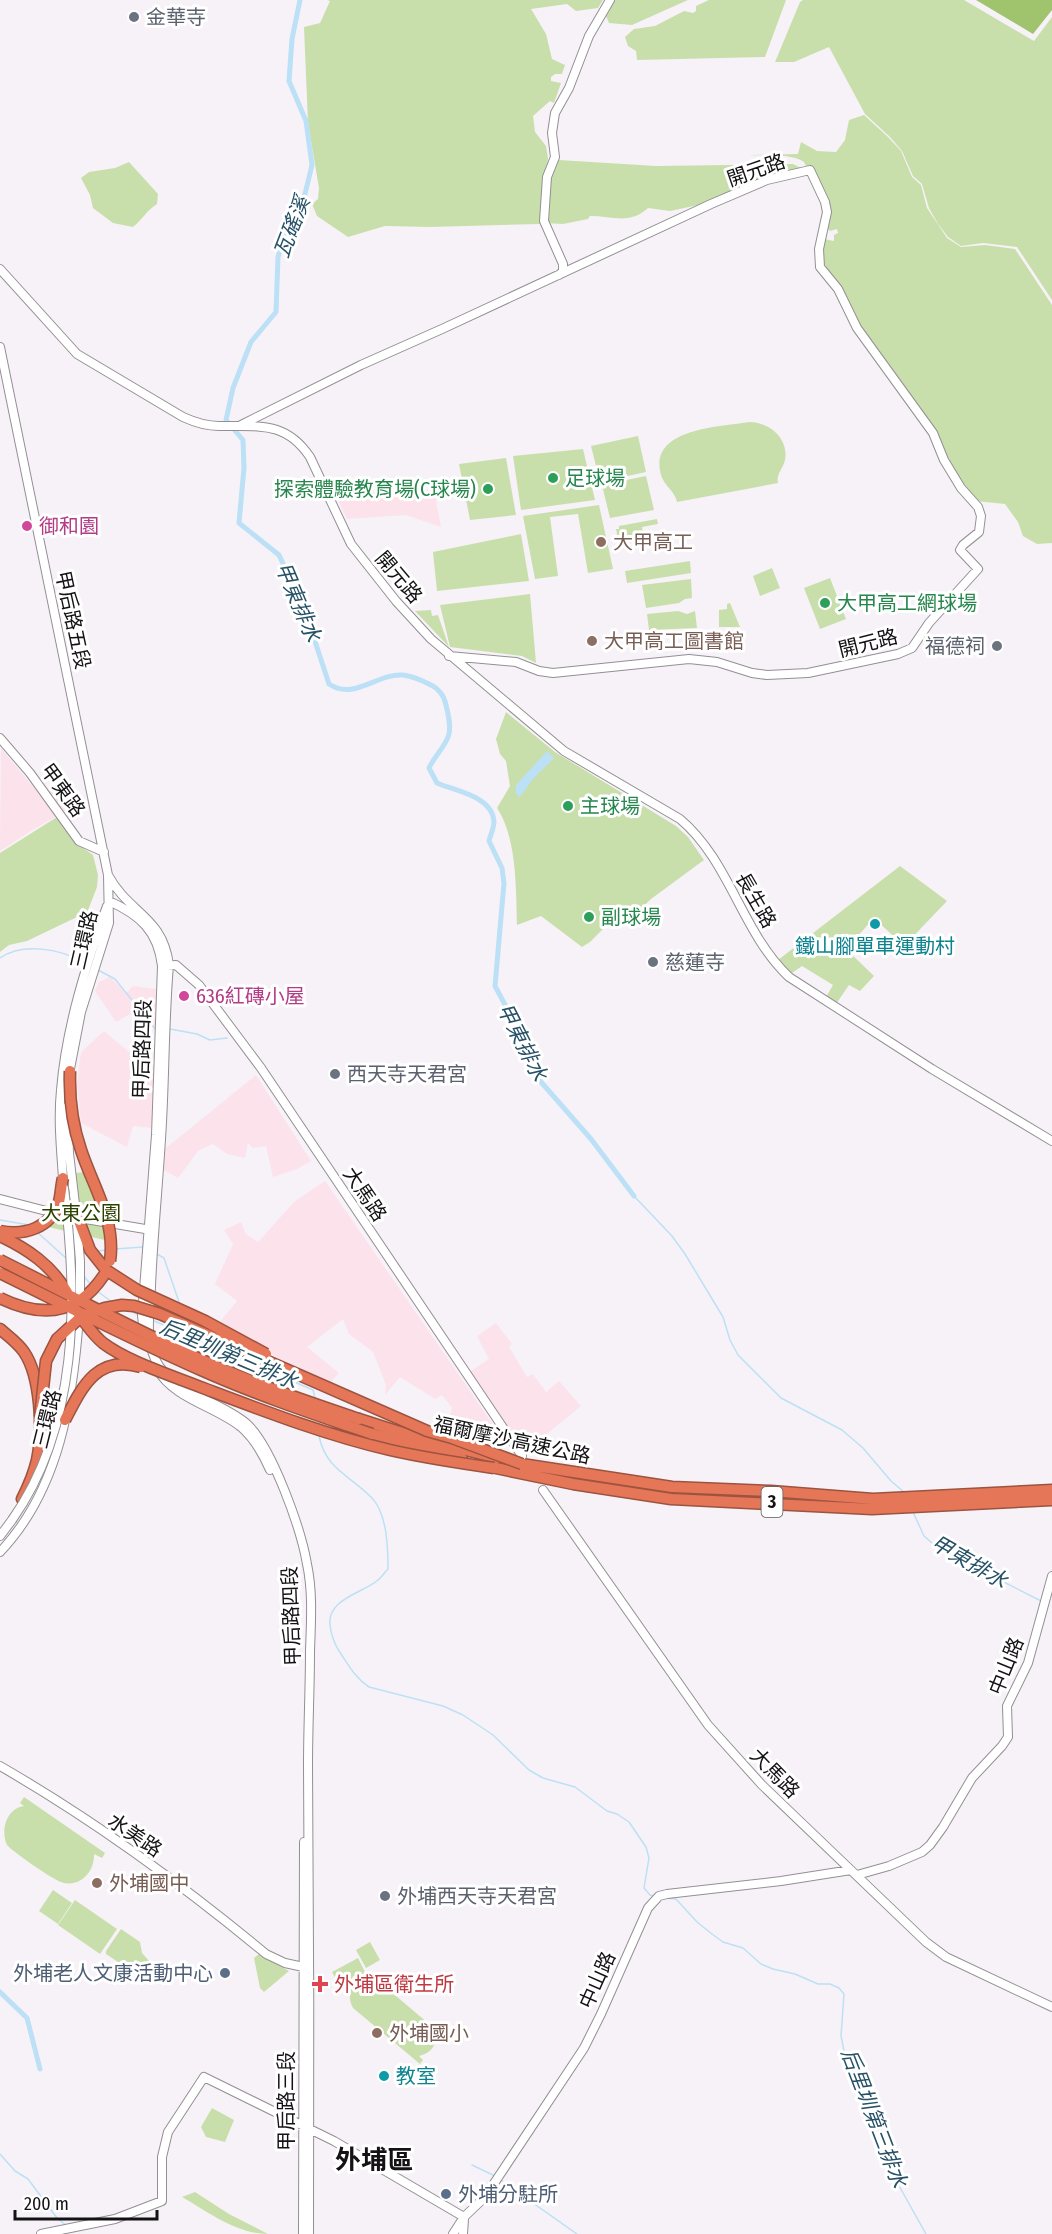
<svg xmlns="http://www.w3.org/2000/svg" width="1052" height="2234" viewBox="0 0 1052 2234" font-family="'Fira Sans Condensed','Noto Sans TC',sans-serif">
  <rect width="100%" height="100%" fill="#f7f2f8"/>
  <path fill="#fce2eb" d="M434,490L441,527L406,515L347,519L335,494Z
    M1,748L39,794L48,788L71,783L80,818L71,822L64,812L34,829L0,851Z
    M110,977L126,993L133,986L156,989L157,1031L143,1014L135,1019L130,1014L116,1022L95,991L99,982Z
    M104,1031L154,1073L152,1128L133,1126L127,1147L81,1123L77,1084L81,1052Z
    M256,1075L311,1161L297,1169L273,1177L266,1146L253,1148L248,1143L245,1158L227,1154L213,1144L199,1150L178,1178L160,1168L161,1152Z
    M325,1181L499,1433L449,1419L452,1408L442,1395L435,1399L400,1377L385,1395L386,1385L373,1352L349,1334L343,1319L307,1347L339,1373L329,1384L298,1370L219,1323L237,1301L215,1284L233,1244L224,1230L241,1222L246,1234L258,1242L295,1201Z
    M496,1323L512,1344L509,1347L527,1377L533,1374L546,1392L559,1381L581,1406L537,1442L521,1451L468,1373L489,1359L477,1336Z"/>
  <path fill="#c8dfab" d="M327,0H603L598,8L576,11L567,4L531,9L546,34L552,59L565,65L562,74H555L551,77V81L561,83L554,103L550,101L533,116L535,132L546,146L548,158L540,224L430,227L385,226L348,237L317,216L312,204L318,199L319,188L308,123L304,27L320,23L330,1Z
    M615,0H688L632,25L609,23L606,16Z
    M709,0H786L765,57L637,60L636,51L628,46L625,37L634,29L655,26L684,11L693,13L696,11V6Z
    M803,0H964L1034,41L1052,17V300L1017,247L983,243L961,246L948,237L938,224L929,208L922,184L913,176L902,151L890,137L865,114L829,47L794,62H775L800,2Z
    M864,115L888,137L901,151L912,177L921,185L927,208L947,238L961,247L985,245L1015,249L1052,305V543L1037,544L1023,536L1018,522L1005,504L975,501L947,470L920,416L858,335L839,292L824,272L821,254L824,239L834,241V235L838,233L837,229L830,231L826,227L827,212L804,162C791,153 765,156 750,155L798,154L801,142L817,151L836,152L845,140L849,120Z
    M559,160L656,166L793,164L801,168L802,172L703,204L670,211L648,208C630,225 612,216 590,216L588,219L563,224L545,223L549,179Z
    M129,162L158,194L157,204C147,210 142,220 133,227L113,223L93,208L90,195L81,178L89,172L115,168Z
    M749,422C769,422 789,438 785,460C783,469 776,474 778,483L677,502C675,491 664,486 661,475C648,428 720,427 749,422Z
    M638,436L646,472L600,482L591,446Z
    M583,449L595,500L521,510L513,456Z
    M506,458L516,515L470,520L459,464Z
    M646,476L654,510L610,518L602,485Z
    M599,505L613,569L588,573L578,514L550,517L558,576L535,579L523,516Z
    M657,519L658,524L642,527L644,541L619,544L616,529H619V526Z
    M521,534L529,581L437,591L433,552Z
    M690,561L691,573L627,583L625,571Z
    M772,568L780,588L760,596L753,576Z
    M830,578L846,619L820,629L804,588Z
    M691,579L692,598L685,599L679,603L646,608L642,585Z
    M530,594L536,663L522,656L450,647L440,605Z
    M730,603L740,627H719V610L727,609V604Z
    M431,610L432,616L438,615L449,647L415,611Z
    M678,611L687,614L695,611L697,628L649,630L647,614Z
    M506,712L555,752L676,826L688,837L704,860L651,899L622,927L613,919L590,942L582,947L541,916L517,925C516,890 517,838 497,808L510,786L506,761L500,754L496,739Z
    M57,817L76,843L93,855L98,875L97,887L85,918L77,917L27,941L9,945L0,952V853Z
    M900,866L947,901L904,946L874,918L846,949L874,976L860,991L849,985L836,1004L826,997L833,985L802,966L792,973L787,971L778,960Z
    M84,1172L102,1209L109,1241L48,1227C63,1213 63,1193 67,1174Z
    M24,1797L105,1853L102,1858L94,1854C95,1871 80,1889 61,1882C52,1879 13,1852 7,1845C0,1830 7,1808 24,1806L20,1803Z
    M53,1890L72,1903L58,1924L39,1911Z
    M75,1900L117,1929L100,1954L58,1925Z
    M121,1929L140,1942L142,1953L150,1962L133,1972L106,1954V1951Z
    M370,1942L380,1960L366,1968L356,1950Z
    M259,1954L289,1971L264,1992L260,1988L254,1958Z
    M358,1958L366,1974L340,1987L332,1972Z
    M364,1978L376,1979L435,2029C438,2043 433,2053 419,2056L423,2060L420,2064L353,2008C346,1995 351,1983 364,1978Z
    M212,2108L234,2120L225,2142L206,2137L201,2127Z
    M195,2192L229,2214L268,2234C237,2234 208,2212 182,2197Z"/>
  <path fill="#a0c36d" d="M976,0H1052V10L1033,34Z"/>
  <path fill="#bce0f5" d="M547,751L554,758L532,780L520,797L516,794V785Z"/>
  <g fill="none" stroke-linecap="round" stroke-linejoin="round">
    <path stroke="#bce0f5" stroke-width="1.5" d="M0,958C23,942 60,949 83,962
      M98,970L115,979L156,1030
      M170,1029L197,1034L210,1040L227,1038
      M634,1196L672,1236L685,1254L723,1317L730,1340L738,1355L781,1398L842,1430L863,1448L891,1481L904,1492
      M0,1220L29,1225
      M37,1232L67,1259
      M115,1249L143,1247
      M97,1251L107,1250
      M155,1253L164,1258L179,1302
      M83,1275L91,1285
      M97,1291L112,1302
      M130,1311L139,1315
      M152,1320L313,1390L315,1398
      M319,1436C326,1470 350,1475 372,1498C387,1514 388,1547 388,1569C385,1572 382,1577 378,1580C363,1593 327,1599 330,1625C331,1634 334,1643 339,1651C348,1664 355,1678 369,1687L443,1706L463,1715L493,1735L529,1770L543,1778L575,1787L607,1811L617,1814L629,1822L646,1847L649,1858L644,1888L650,1895L654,1896
      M913,1512L924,1536L939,1549L1041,1601
      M665,1898L676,1899L697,1922L712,1934L723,1942L743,1948L761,1964L773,1969L795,1974L818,1984H830L839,1988L844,1994L841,2036L844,2051L875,2119L898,2184L926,2234
      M0,2154L15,2171L28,2179L57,2218L67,2226
      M472,2165L495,2176
      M499,2179L577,2234"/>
    <path stroke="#bce0f5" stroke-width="5" d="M300,0L292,39L289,81L306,121L312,165L304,198L287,227L278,257L276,312L251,342L233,388L226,420L243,440L244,468L239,523L279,555L305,611L329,684C354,701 377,673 403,675C413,676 421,680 429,684C438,688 444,695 446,705C448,714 452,728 448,737C444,748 434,757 429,768L437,783C455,791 493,796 494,822C494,828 490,836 489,841L502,868L504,883L495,986L510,1014L534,1074L591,1139L634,1196
      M0,1992L27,2018L40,2069"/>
    <defs>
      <path id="secondary" d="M0,269L77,354L183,417C194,422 207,426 219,426C258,427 285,420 310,457L351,544L396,601L431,639L564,751L680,819C730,861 742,933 789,977L932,1069L1052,1141
        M559,275L563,271V264L544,221L547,177L555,157L552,133L555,113L569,88L589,36L610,0
        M0,347L108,875L109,923L81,1012L69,1074
        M241,425L361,365L442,329L711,204L767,180L810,170L825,202L827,212L819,249L820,267L838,289L857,328L933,433L944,460L961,488L978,507L981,516L979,532L963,545L960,550L978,569L929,623L912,648L898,654L808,673L767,675L752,673L717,662L689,659L553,673L539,671L516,662L449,656
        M0,738L30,773L79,841L104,852
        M108,875C129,914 163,916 169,965C164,1023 165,1081 161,1139C158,1188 153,1237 151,1286C150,1309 145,1338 155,1359C172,1394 220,1400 247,1424C272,1447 301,1529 307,1564C313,1592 311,1622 310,1651C310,1689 308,1727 308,1765C309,1921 310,2078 309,2234
        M109,901C140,915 158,931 162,966L156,1135L142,1315L144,1336
        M164,966L176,965L199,985L261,1068L522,1456
        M67,1107L69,1153L76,1213
        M63,1178C61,1149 58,1119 61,1090C66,1028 86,965 107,906
        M0,1199L62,1215L151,1230
        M157,1369C174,1399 215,1406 241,1427C255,1439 263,1454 270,1470
        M543,1490L708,1725L762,1785L926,1942L946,1957L1052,2007
        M0,1536L12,1520
        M0,1552C60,1489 73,1399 79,1317
        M0,1766C92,1819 184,1886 266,1954L285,1963L308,1968
        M857,1875L889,1866L922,1852L930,1845L943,1827L972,1778L1002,1746L1008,1737L1007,1706L1028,1663L1052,1576
        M41,2234L115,2219L162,2201V2157L168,2132L204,2077L334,2141L464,2217
        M303,2234L304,1842
        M453,2234L464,2217L485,2197L584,2048L601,2014L648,1908L659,1896L667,1894L781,1881L851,1870
        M463,2234L464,2219"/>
      <path id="highway" d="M0,1329C8,1336 18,1343 24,1352C41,1377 43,1431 37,1460C34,1473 28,1487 22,1499
        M359,1419L415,1437L497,1458
        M372,1434L462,1459
        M515,1463L672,1487L771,1491L873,1499L1052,1490
        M486,1466L573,1484L671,1499L872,1509L1052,1500"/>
    </defs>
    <use href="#secondary" stroke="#948f94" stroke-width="10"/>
    <use href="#highway" stroke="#9c5440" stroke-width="13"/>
    <use href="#secondary" stroke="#fff" stroke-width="8"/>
    <use href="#highway" stroke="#e57758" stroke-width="10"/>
    <defs>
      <path id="secondary-bridge" d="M77,1224L80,1261V1302
        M12,1520C79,1425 78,1299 64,1188"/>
      <path id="highway-bridge" d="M70,1071C69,1099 72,1124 81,1150C93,1187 116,1220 110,1261
        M76,1213L90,1250L106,1270L137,1290L205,1321L266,1354
        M0,1231C24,1236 51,1228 59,1202C61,1194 61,1186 63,1178
        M0,1236C28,1249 51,1265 67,1292
        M0,1260C70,1295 138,1332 209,1363C258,1385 309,1402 359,1419
        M0,1273C67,1306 133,1340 201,1370C257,1395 314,1414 372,1434
        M0,1298C41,1318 77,1316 104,1275
        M79,1315C87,1325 93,1335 103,1343C128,1362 173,1376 203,1388C264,1411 326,1435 390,1450C425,1458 459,1463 494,1468
        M40,1417L46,1361L57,1339L82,1316L105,1308L122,1305L134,1306L160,1314L427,1431L452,1438L522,1464
        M65,1420C82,1387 97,1354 141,1367"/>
    </defs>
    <use href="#secondary-bridge" stroke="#948f94" stroke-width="10" stroke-linecap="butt"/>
    <use href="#highway-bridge" stroke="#9c5440" stroke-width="13" stroke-linecap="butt"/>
    <use href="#secondary-bridge" stroke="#fff" stroke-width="8"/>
    <use href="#highway-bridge" stroke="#e57758" stroke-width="10"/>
  </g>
  <g fill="#6b7280" stroke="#fff" stroke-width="2">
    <circle cx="134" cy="17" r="6"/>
    <circle cx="997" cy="646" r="6"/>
    <circle cx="653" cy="962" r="6"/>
    <circle cx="335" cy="1074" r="6"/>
    <circle cx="385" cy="1896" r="6"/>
  </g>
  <g fill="#2e9e5b" stroke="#fff" stroke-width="2">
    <circle cx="553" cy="478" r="6"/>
    <circle cx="488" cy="489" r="6"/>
    <circle cx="825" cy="603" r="6"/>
    <circle cx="568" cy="806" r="6"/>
    <circle cx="589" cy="917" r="6"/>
  </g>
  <g fill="#d1479c" stroke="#fff" stroke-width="2">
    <circle cx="27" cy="526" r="6"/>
    <circle cx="184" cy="996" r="6"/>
  </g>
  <g fill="#8d6e63" stroke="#fff" stroke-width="2">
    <circle cx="601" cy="542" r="6"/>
    <circle cx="592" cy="641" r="6"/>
    <circle cx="97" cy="1883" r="6"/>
    <circle cx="377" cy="2033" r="6"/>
  </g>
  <g fill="#0f9aa8" stroke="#fff" stroke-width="2">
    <circle cx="875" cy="924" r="6"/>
    <circle cx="384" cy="2076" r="6"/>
  </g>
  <g fill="#5c6f8a" stroke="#fff" stroke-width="2">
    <circle cx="225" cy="1973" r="6"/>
    <circle cx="446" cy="2194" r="6"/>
  </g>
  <path fill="#e0444e" stroke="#fff" stroke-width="2" d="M317 1975h6v6h6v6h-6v6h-6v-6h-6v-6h6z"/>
  <g text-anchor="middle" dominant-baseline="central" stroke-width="6" stroke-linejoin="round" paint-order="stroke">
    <rect fill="#fff" stroke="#5a595a" stroke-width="1.5" x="761.5" y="1487" width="21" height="30" rx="4.5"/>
    <g font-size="18" font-weight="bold" fill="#141214">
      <text x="772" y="1502">3</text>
    </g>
    <g font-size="20" fill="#5b616d" stroke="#fff" text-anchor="start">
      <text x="146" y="17">金華寺</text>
      <text x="985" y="646" text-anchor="end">福德祠</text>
      <text x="665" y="962">慈蓮寺</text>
      <text x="347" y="1074">西天寺天君宮</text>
      <text x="397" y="1896">外埔西天寺天君宮</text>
    </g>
    <g font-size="20" fill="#141214" stroke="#fff">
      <text transform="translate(756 170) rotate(-19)">開元路</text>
      <text transform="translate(399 577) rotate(50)">開元路</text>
      <text transform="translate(73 620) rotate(78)">甲后路五段</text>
      <text transform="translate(868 643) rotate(-14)">開元路</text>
      <text transform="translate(63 790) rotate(54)">甲東路</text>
      <text transform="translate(756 900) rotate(60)">長生路</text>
      <text transform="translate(84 940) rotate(-77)">三環路</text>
      <text transform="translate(142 1049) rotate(-88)">甲后路四段</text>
      <text transform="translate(365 1194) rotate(56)">大馬路</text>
      <text transform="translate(47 1419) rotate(-76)">三環路</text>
      <text transform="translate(512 1440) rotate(12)">福爾摩沙高速公路</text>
      <text transform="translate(291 1616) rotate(-92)">甲后路四段</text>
      <text transform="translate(1006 1666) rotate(-68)">中山路</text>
      <text transform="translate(775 1773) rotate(46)">大馬路</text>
      <text transform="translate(135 1835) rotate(34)">水美路</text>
      <text transform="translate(597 1980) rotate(-66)">中山路</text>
      <text transform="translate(286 2101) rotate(-90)">甲后路三段</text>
    </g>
    <g font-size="20" fill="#27864d" stroke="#fff" text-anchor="start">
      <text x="565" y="478">足球場</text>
      <text x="476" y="489" text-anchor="end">探索體驗教育場(C球場)</text>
      <text x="837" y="603">大甲高工網球場</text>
      <text x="580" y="806">主球場</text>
      <text x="601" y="917">副球場</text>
    </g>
    <g font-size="20" fill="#b23c85" stroke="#fff" text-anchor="start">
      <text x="39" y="526">御和園</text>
      <text x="196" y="996">636紅磚小屋</text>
    </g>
    <g font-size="20" fill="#785e54" stroke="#fff" text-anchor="start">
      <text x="613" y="542">大甲高工</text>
      <text x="604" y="641">大甲高工圖書館</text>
      <text x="109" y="1883">外埔國中</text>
      <text x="389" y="2033">外埔國小</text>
    </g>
    <g font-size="20" fill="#0d838f" stroke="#fff">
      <text x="875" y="946">鐵山腳單車運動村</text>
      <text x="396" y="2076" text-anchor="start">教室</text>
    </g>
    <g font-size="20" fill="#2c4100" stroke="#fff">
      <text x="81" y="1213">大東公園</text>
    </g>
    <g font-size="20" fill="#4e5e75" stroke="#fff" text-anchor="end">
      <text x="213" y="1973">外埔老人文康活動中心</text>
      <text x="458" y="2194" text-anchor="start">外埔分駐所</text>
    </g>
    <g font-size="20" fill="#be3a42" stroke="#fff" text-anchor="start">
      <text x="334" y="1984">外埔區衛生所</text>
    </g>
    <g font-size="21" font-style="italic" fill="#265166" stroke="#fff">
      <text transform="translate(292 227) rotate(-69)">瓦磘溪</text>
      <text transform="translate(298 602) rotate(67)">甲東排水</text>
      <text transform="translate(522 1042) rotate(63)">甲東排水</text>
      <text transform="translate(229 1354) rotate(23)">后里圳第三排水</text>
      <text transform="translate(969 1562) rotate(30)">甲東排水</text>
      <text transform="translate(874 2118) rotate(69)">后里圳第三排水</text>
    </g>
    <g font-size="26" font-weight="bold" fill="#141214" stroke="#fff">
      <text x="374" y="2160">外埔區</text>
    </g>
  </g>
  <path d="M15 2210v9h142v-9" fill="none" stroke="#141214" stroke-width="3"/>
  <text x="24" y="2210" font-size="18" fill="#141214" stroke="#ffffff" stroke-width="4.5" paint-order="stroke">200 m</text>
</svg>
